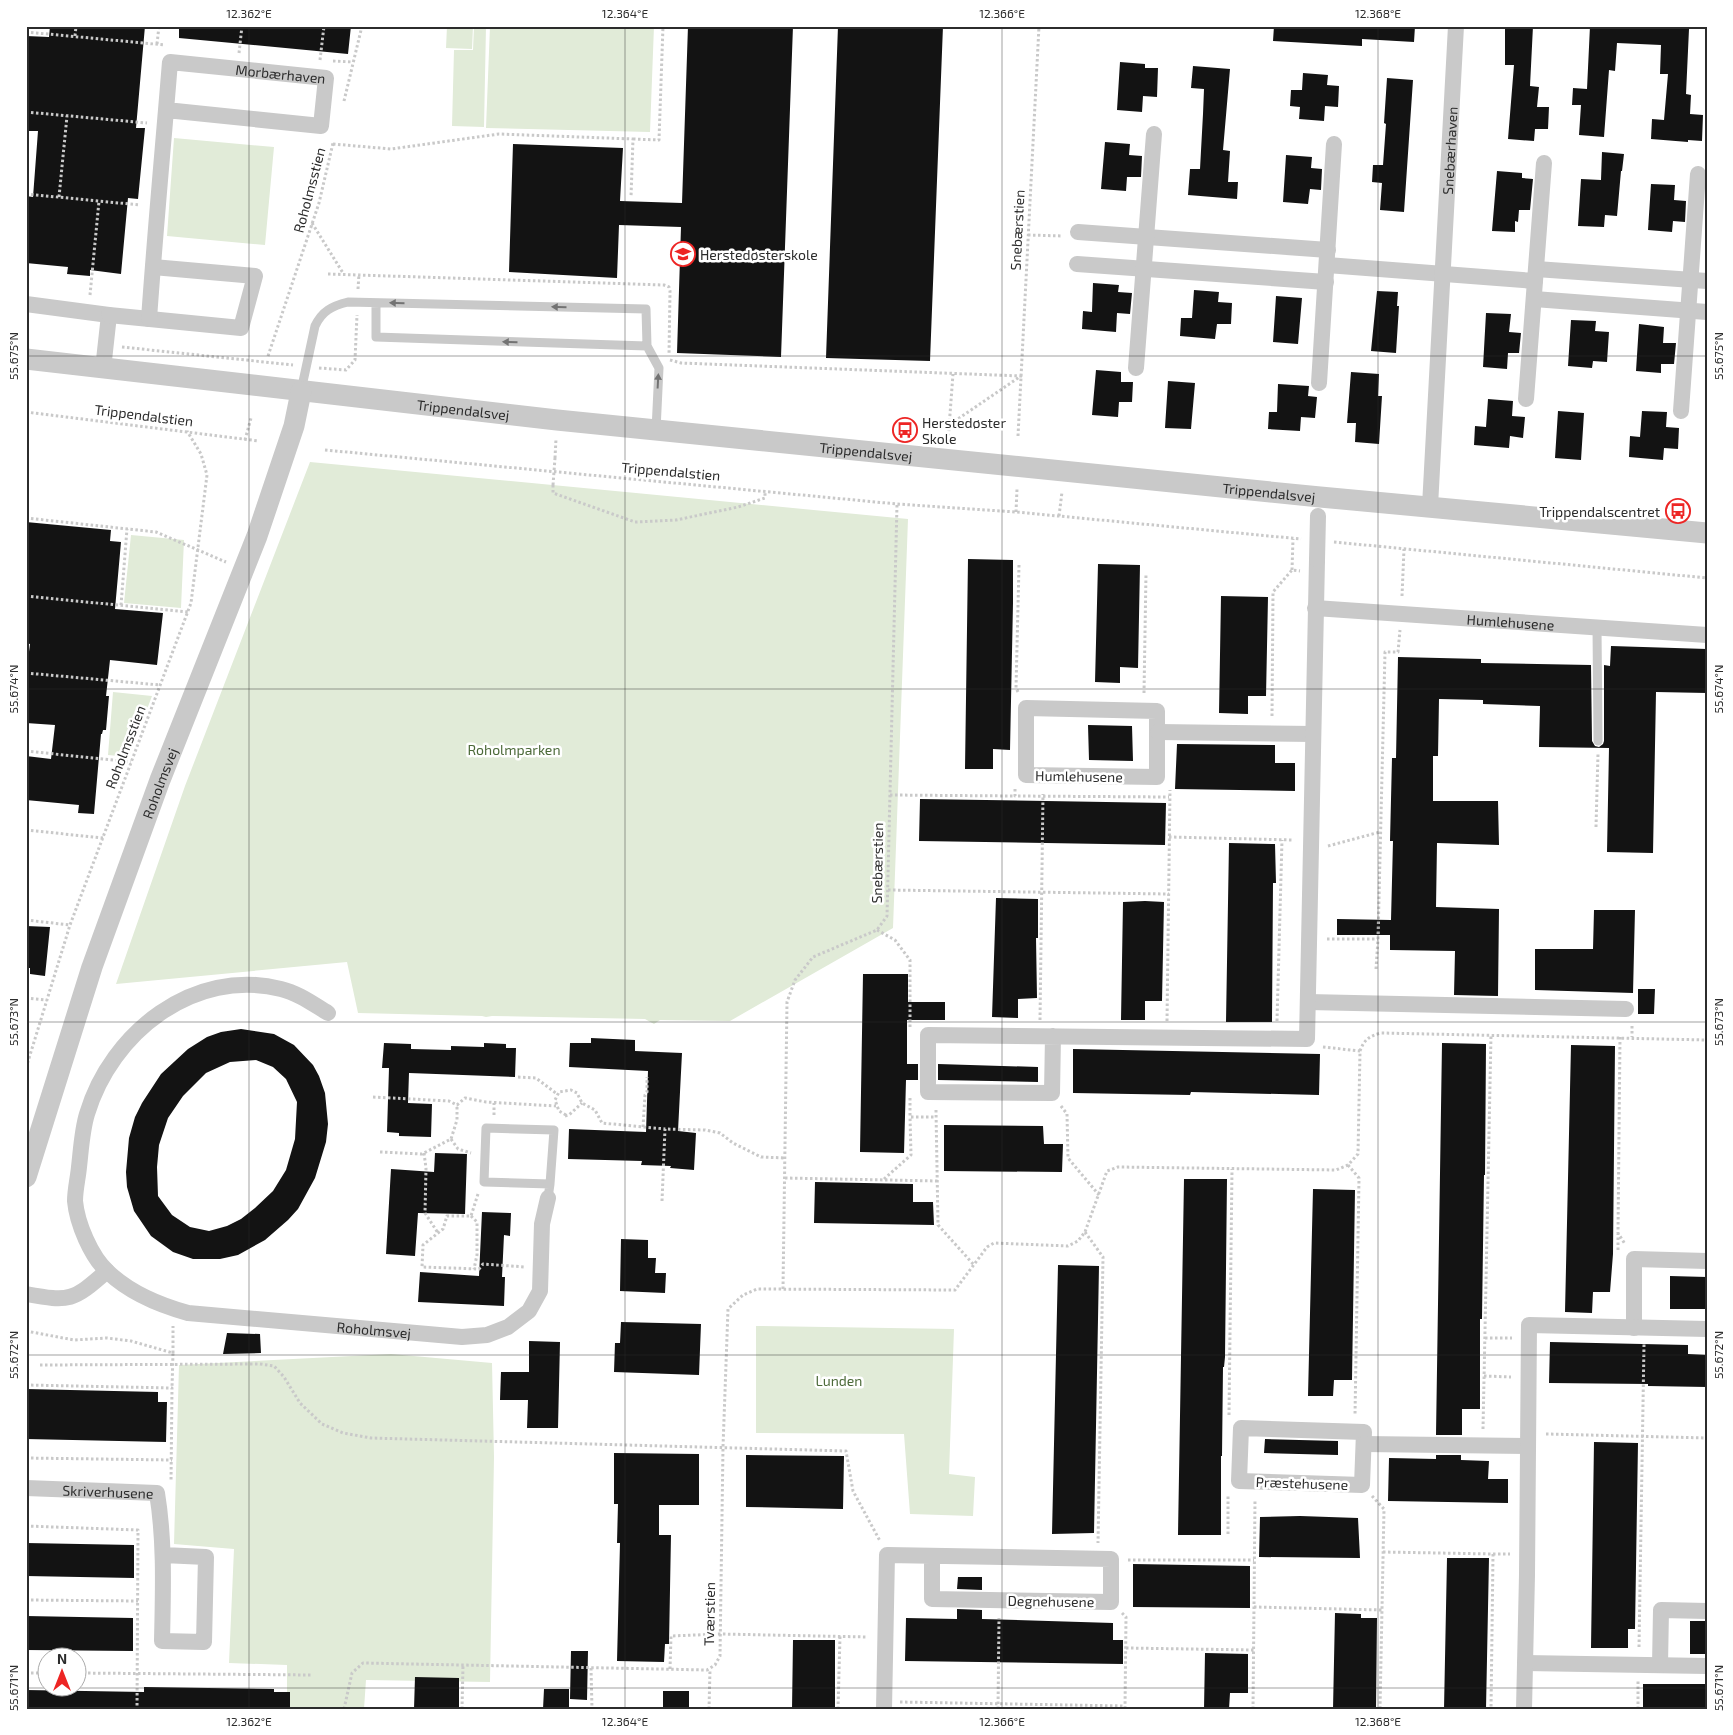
<svg xmlns="http://www.w3.org/2000/svg" width="1733" height="1735" viewBox="0 0 1733 1735" font-family="'Exo 2',sans-serif">
  <rect width="100%" height="100%" fill="#fff"/>
  <path fill="#e1ebd8" d="M447,26H473L472,49L446,48Z
    M474,26H486L484,127L452,126L454,50H473Z
    M490,26H654L650,132L486,128Z
    M174,138L274,147L265,245L167,236Z
    M310,462L908,519L893,928L730,1021L660,1020L654,1024L645,1019L492,1016L486,1017L482,1016L358,1013L347,962L116,984L185,786Z
    M131,535L184,540L181,608L124,603Z
    M113,692L152,696L129,757L108,755Z
    M756,1326L954,1329L949,1474L975,1477L973,1516L910,1514L904,1434L756,1433Z
    M391,1354L492,1363L494,1457L490,1682L366,1680L364,1709H287V1665L229,1663L234,1549L174,1544L179,1365Z"/>
  <path fill="#131313" fill-rule="evenodd" d="M50,26H145L136,128H145L138,199L128,198L121,274L90,270V276L67,274L68,267L26,263V196L33,197L38,131H26V36L49,37Z
    M179,26H351L348,54L179,38Z
    M688,26H793L781,357L677,353L681,227L619,225L617,278L509,272L513,144L623,148L620,201L682,203Z
    M838,26H943L930,361L826,358Z
    M1274,26H1415L1414,42L1362,39V46L1273,41Z
    M1505,26H1533L1530,86L1539,87L1537,107H1549L1548,129H1535L1534,141L1508,139L1514,65H1505Z
    M1590,26H1688V29H1689L1686,94L1691,95L1690,114L1703,115L1702,141L1688,140V142L1651,139L1652,119L1664,120L1668,74H1660L1661,45L1617,43L1615,71L1609,70L1604,137L1579,135L1581,105H1572L1573,88L1587,89Z
    M1120,62L1145,64V68H1158L1157,97L1143,96L1142,112L1117,110Z
    M1193,66L1230,69L1223,150L1230,151L1228,182H1238L1237,199L1188,195L1190,169H1200L1203,114L1204,89L1191,88Z
    M1303,73L1328,75L1327,85L1339,86L1338,107L1325,106L1324,121L1299,119L1300,107L1290,106L1291,90H1302Z
    M1387,78L1413,80L1404,212L1380,210L1382,183L1372,182L1373,165H1383L1386,124L1384,123Z
    M1105,142L1130,144L1129,155L1142,156L1141,177H1127L1126,191L1101,189Z
    M1602,152L1624,154L1622,171H1621L1617,216L1605,215L1604,227L1578,226L1581,179L1601,180Z
    M1286,155L1312,157L1311,168L1322,169L1321,190L1310,189L1308,204L1283,202Z
    M1497,171L1522,173V178L1533,179L1530,210H1519L1518,222L1515,221V232L1492,231Z
    M1651,184L1675,185L1674,200L1686,201L1685,222L1673,221L1672,232L1648,230Z
    M1093,283L1119,285L1118,292L1132,293L1130,314L1117,313L1116,332L1082,329L1083,311L1092,312Z
    M1194,290L1219,292L1218,302L1232,303L1231,324H1217L1215,339L1180,336L1181,318H1192Z
    M1377,291L1398,292L1397,306H1399L1396,353L1371,351Z
    M1276,296L1302,298L1298,344L1273,342Z
    M1486,313L1511,314L1509,332L1521,333L1519,353H1508L1507,369L1483,367Z
    M1571,320L1596,321L1595,331L1609,332L1607,362L1593,361L1592,368L1568,366Z
    M1639,324L1664,327L1663,343H1676L1674,364H1661V373L1636,371Z
    M1096,370L1121,372V382H1133L1132,402H1119L1118,417L1092,415Z
    M1351,372L1379,374L1378,396H1382L1379,444L1355,442L1356,423H1347Z
    M1168,381L1195,383L1191,429L1165,428Z
    M1278,384L1309,386L1308,396L1317,397L1315,418L1301,417L1300,431L1268,429L1269,412H1277Z
    M1488,399L1513,401L1512,416L1525,417L1523,438L1510,436L1509,448L1474,445L1475,426L1486,427Z
    M1558,411L1584,413L1581,460L1555,458Z
    M1642,411L1667,412L1666,427L1679,428L1678,449L1664,448L1663,460L1629,457L1630,436L1640,437Z
    M26,522L111,530L110,541L121,542L115,609L163,613L157,665L110,660L106,696H109L106,730H103L102,734H101L94,814L78,813L79,805L26,800V756L51,759L55,725L26,723V675L30,644L26,643Z
    M968,559L1013,560V603L1010,750L993,749V769H965Z
    M1098,564L1140,565L1138,668L1120,667V683L1095,682Z
    M1221,596L1268,597L1266,696H1248V714L1219,713Z
    M1611,646L1707,649V693L1656,692L1653,853L1607,852L1609,748L1539,747L1540,706L1483,704V700L1439,699L1438,756H1433V801H1498L1499,845L1437,843L1436,907L1499,909L1498,996L1454,995L1455,951L1390,950V935H1337V919L1391,920L1393,841H1390L1392,758H1396L1398,657L1481,659V663L1591,665L1592,741L1595,746L1599,747L1603,744L1604,741V665L1610,666Z
    M1088,725L1132,726L1133,761L1089,760Z
    M1177,744L1275,745V763H1295V791L1175,789Z
    M920,799L1166,803L1165,845L919,841Z
    M1229,843L1275,844L1276,883H1273L1272,1022H1226Z
    M996,898L1038,899V938H1036L1037,998L1018,999V1018L992,1017Z
    M1145,901L1164,902L1162,1001H1145V1020H1121L1123,902Z
    M1594,910H1635L1633,993L1535,990V949H1593Z
    M26,926L50,927L45,976L30,974V968H26Z
    M863,974H908V1002H945V1020H907V1064H918V1080H906L904,1153L860,1152Z
    M1638,989H1655L1654,1014H1638Z
    M241,1029L274,1034L294,1045L313,1065L319,1076L325,1093L328,1124L326,1142L315,1178L298,1209L288,1220L265,1240L238,1255L220,1259H193L173,1252L151,1236L134,1211L127,1187L126,1172L129,1138L135,1117L142,1103L161,1074L188,1049L207,1037L221,1032ZM256,1060L273,1067L286,1079L297,1102L295,1139L286,1170L273,1191L255,1208L241,1219L227,1226L209,1231L190,1227L172,1215L158,1196L157,1167L159,1145L168,1118L183,1096L206,1073L230,1062Z
    M591,1038L635,1040V1051L682,1053L678,1131L696,1133L694,1170L670,1168L671,1166L641,1165L642,1161L568,1159L569,1129L646,1132L648,1071L569,1067L570,1043H591Z
    M384,1043L411,1044V1049L451,1050V1046L484,1047V1043L506,1044V1048H516L515,1077L409,1073L408,1103L432,1104L431,1137L399,1136V1133L387,1132L389,1068H382Z
    M1442,1043L1486,1044L1485,1175H1484L1482,1319H1480V1409H1462V1435H1436Z
    M1571,1045L1615,1046L1613,1254L1610,1292H1593L1592,1313L1565,1312Z
    M1073,1049L1320,1054L1319,1095L1191,1092L1190,1095L1073,1093Z
    M938,1064L1038,1067V1082L938,1080Z
    M944,1125L1043,1126L1044,1144H1063L1062,1172L944,1171Z
    M435,1153L467,1154L465,1214L418,1213L415,1256L386,1254L391,1169L434,1172Z
    M1184,1179H1227L1225,1357L1224,1367H1223L1222,1456H1221V1535H1178Z
    M815,1182L913,1184V1202H933L934,1225L814,1223Z
    M1313,1189L1355,1190L1352,1380H1334L1333,1396H1308Z
    M482,1212L511,1213L510,1236L504,1235L502,1277H505L504,1306L418,1302L420,1272L479,1276Z
    M621,1239L648,1240V1258H656L655,1273H666L665,1293L620,1291Z
    M1058,1265L1099,1266L1094,1533L1052,1534Z
    M1670,1276L1707,1277V1309H1670Z
    M621,1322L701,1324L699,1375L614,1372L615,1343H620Z
    M227,1333L260,1334L261,1353L223,1354Z
    M529,1341L560,1342L558,1428H527L528,1400H500L501,1372H529Z
    M1550,1342L1688,1345V1354L1707,1355V1387L1648,1386V1384L1549,1383Z
    M26,1389L158,1392V1402H167L166,1442L26,1439Z
    M1265,1439L1338,1441V1455L1264,1453Z
    M1594,1442L1638,1443L1635,1629H1628V1648H1591Z
    M614,1453L699,1454V1505H659V1535H671L669,1644H665L664,1662L617,1661L620,1543H617L618,1504H614Z
    M746,1455L844,1456L843,1509L746,1507Z
    M1436,1455H1461V1460L1489,1461L1488,1479H1508V1503L1388,1501L1389,1458L1436,1459Z
    M1300,1516L1358,1518L1360,1558L1259,1557L1260,1517Z
    M26,1543L134,1545V1578L26,1576Z
    M1447,1558H1489L1486,1709H1444Z
    M1133,1564L1250,1566V1608L1133,1607Z
    M958,1577H982V1590L957,1589Z
    M957,1609L982,1610V1619L1113,1623V1640H1123V1664L905,1661L906,1618L957,1619Z
    M1335,1613L1361,1614V1618H1377L1376,1709H1333Z
    M26,1616L133,1618V1651L26,1650Z
    M1690,1621H1707V1654H1690Z
    M793,1640H835V1709H792Z
    M571,1651H588L587,1700L570,1699Z
    M1205,1653L1248,1654V1693H1230L1229,1709H1204Z
    M415,1677L459,1678V1709H414Z
    M1643,1684H1707V1709H1643Z
    M144,1687L274,1689V1692H290V1709H26V1690L144,1692Z
    M544,1689H569V1709H543Z
    M663,1691H689V1709H663Z"/>
  <g fill="none" stroke-linecap="round" stroke-linejoin="round">
    <path stroke="#c9c9c9" stroke-width="3" stroke-dasharray="2.5 2.5" stroke-linecap="butt" d="M26,32L165,45
      M75,36L76,26
      M157,44L159,26
      M239,53L242,26
      M320,60L324,26
      M333,61L353,62
      M344,101L362,26
      M26,112L147,123
      M633,139L659,140L663,26
      M333,144L391,149L499,134L633,139L631,197
      M26,194L140,205
      M59,197L67,116
      M312,223L343,273
      M1028,235L1063,236
      M328,274L664,285L669,287L670,291L669,355
      M358,289L359,274
      M90,295L99,201
      M122,347L293,365
      M268,356L319,203L333,143
      M670,360L681,363L1021,376L949,425
      M319,368L346,370L355,360L357,315
      M26,412L259,441
      M1018,436L1039,26
      M245,440L251,418
      M948,441L953,374
      M325,450L897,504L1016,512L1301,539
      M555,458L556,439
      M553,485V493L635,522L676,520L738,507L765,498V491
      M1016,512L1017,489
      M1059,516L1062,492
      M26,518L156,532L226,562
      M1334,542L1707,578
      M1019,565L1016,688L1019,694
      M1292,570L1293,539
      M26,596L188,612
      M1402,596L1404,549
      M121,605L127,529
      M26,673L160,685
      M1144,693L1146,573
      M1272,716L1273,592L1292,570L1300,571
      M26,751L131,762
      M1015,789V796L1169,797
      M890,795L1014,796
      M1596,827L1598,754
      M26,830L103,838
      M1169,837L1293,840
      M1328,846L1380,832
      M888,890L1169,894
      M26,920L70,925
      M877,930L895,940L910,960V1029
      M1327,939H1378
      M1376,969L1378,939L1385,652H1398L1400,630
      M26,998L47,1000
      M1040,1020L1043,794
      M1167,1021L1170,790
      M1277,1021L1282,840
      M1632,1026V1037
      M1620,1037L1618,1233L1625,1244
      M1323,1047L1360,1051
      M26,1068L70,925L191,603L207,475L201,454L187,431
      M518,1077L536,1078L557,1094
      M373,1097L449,1101L457,1105L465,1098L486,1102L556,1106
      M910,1098V1117H936
      M1061,1106L1067,1114L1068,1158L1099,1195
      M936,1110L938,1225L974,1265
      M494,1115V1103
      M566,1115L559,1111L555,1100L559,1092L571,1090L577,1093L582,1103L595,1110L602,1123L665,1129
      M565,1116L569,1115L582,1103
      M643,1127L645,1095L647,1092V1077
      M451,1139L458,1149L471,1153
      M380,1152L422,1154L451,1139L457,1120V1105
      M424,1153L426,1168L425,1213L438,1233
      M1348,1165L1359,1178L1355,1415
      M785,1178L938,1181
      M884,1179L911,1155L910,1117
      M478,1194L471,1216H447L443,1229L423,1245L422,1267L479,1269L483,1264L525,1267
      M662,1201L665,1129L705,1130L720,1133L733,1143L761,1157L785,1158
      M471,1216L477,1222V1255L474,1269
      M1085,1232L1103,1257L1098,1543
      M1618,1250V1234
      M783,1289L787,1002L795,980L813,957L877,930L887,916L897,504
      M26,1331L74,1340L107,1338L131,1341L173,1353L172,1388
      M1485,1338H1512
      M173,1353V1326
      M40,1365L260,1364L274,1366L284,1377L300,1403L322,1424L343,1433L371,1438L846,1451L853,1491L880,1541
      M1484,1376L1511,1377
      M26,1385L172,1388L171,1481
      M1229,1415L1232,1169
      M1483,1429L1491,1035
      M1546,1434L1707,1438
      M26,1458L172,1460
      M1372,1496L1384,1509L1380,1709
      M26,1526L138,1530L137,1709
      M1228,1534V1495
      M1383,1552L1493,1554L1491,1709
      M1493,1554H1510
      M1128,1560H1254
      M26,1600L138,1601
      M1254,1607L1382,1610
      M1122,1613L1126,1617L1125,1709
      M1639,1647L1644,1344
      M1126,1648L1254,1650
      M591,1668L592,1709
      M670,1669L671,1636L720,1634L867,1637
      M26,1673H48
      M78,1673L312,1675
      M900,1702L1125,1706
      M344,1709L352,1673L363,1663L707,1670L715,1665L720,1656L723,1447L728,1309L743,1295L757,1289L955,1290L987,1247L994,1243L1068,1246L1078,1241L1085,1232L1107,1171L1118,1167L1336,1170L1348,1165L1358,1154L1360,1051C1364,1040 1369,1036 1381,1033L1707,1040
      M462,1709L463,1665
      M709,1709L710,1669
      M838,1709L840,1636
      M998,1709L999,1618
      M1253,1709L1255,1500
      M1638,1709V1681"/>
    <path stroke="#c9c9c9" stroke-width="9" d="M376,303V337L647,346
      M301,391L315,326C322,311 332,306 348,302L646,309L647,346L659,368L656,430
      M1597,627L1598,741
      M548,1198L550,1184L554,1130L486,1128L484,1182L550,1184"/>
    <g stroke="#c9c9c9" stroke-width="16">
      <path d="M1078,232L1328,250"/>
      <path d="M1077,264L1326,282"/>
      <path d="M1327,265L1535,281"/>
      <path d="M1536,269L1707,281"/>
      <path d="M1534,299L1707,312"/>
      <path d="M26,304L109,315L103,369"/>
      <path d="M109,315L241,328L255,276L153,267"/>
      <path id="s1" d="M149,319C155,233 163,148 170,62L326,78L321,126L166,110"/>
      <path d="M1136,368L1154,134"/>
      <path d="M1319,383L1334,144"/>
      <path d="M1526,399L1544,163"/>
      <path d="M1681,411L1698,174"/>
      <path id="s2" d="M1430,506L1456,26"/>
      <path id="s3" d="M1315,608L1707,635"/>
      <path d="M1026,708L1157,711V777L1026,775Z"/>
      <path d="M1158,732L1313,734"/>
      <path d="M1308,1002L1626,1009"/>
      <path id="s4" d="M328,1013C313,1004 298,993 281,989C194,967 111,1033 87,1114C82,1130 81,1150 79,1167C78,1178 75,1190 75,1201C77,1223 91,1257 108,1272C130,1293 159,1305 188,1313L462,1337L487,1335L508,1327L529,1311L540,1291L542,1224L548,1198"/>
      <path d="M1053,1036L1052,1093L928,1092V1035L1307,1039L1317,560"/>
      <path d="M26,1294C70,1302 73,1301 107,1271"/>
      <path d="M1634,1328V1259L1707,1261"/>
      <path d="M1241,1428L1364,1432L1362,1485L1239,1481Z"/>
      <path d="M1364,1444L1527,1446"/>
      <path id="s5" d="M26,1488L157,1493C165,1542 163,1591 162,1641L204,1642L206,1557L163,1555"/>
      <path d="M1525,1663L1707,1666"/>
      <path d="M1660,1665L1661,1610L1707,1611"/>
      <path d="M884,1709L887,1555L1111,1559V1602L932,1599V1556"/>
      <path d="M1524,1709L1527,1575L1529,1325L1707,1329"/>
    </g>
    <g stroke="#c9c9c9" stroke-width="21">
      <path id="s6" d="M26,359L557,420L1320,497L1707,533"/>
      <path id="s7" d="M26,1177L92,967L160,780L257,536L294,426L301,392"/>
    </g>
    <path stroke="#c9c9c9" stroke-width="3" stroke-dasharray="2.5 2.5" stroke-linecap="butt" d="M553,485L555,458"/>
    <path stroke="#c9c9c9" stroke-width="16" d="M1317,560L1318,516"/>
  </g>
  <defs><path id="oneway-solid" d="M-6-.8H1V-3.2L6.5 0L1 3.2V.8H-6Z" transform="scale(1.25)"/></defs>
  <g fill="#737373">
    <use href="#oneway-solid" transform="translate(397 303) rotate(-179)"/>
    <use href="#oneway-solid" transform="translate(559 307) rotate(-179)"/>
    <use href="#oneway-solid" transform="translate(510 342) rotate(-178)"/>
    <use href="#oneway-solid" transform="translate(658 381) rotate(-87)"/>
  </g>
  <path fill="none" stroke="#2c2c2c" stroke-width="1" stroke-opacity="0.45" d="M249,26V1709M625,26V1709M1002,26V1709M1378,26V1709M26,356H1707M26,689H1707M26,1022H1707M26,1355H1707M26,1688H1707"/>
  <defs>
    <symbol id="school-ring" viewBox="-11 -11 22 22"><circle r="9.5" fill="#fff" stroke="#ed2524" stroke-width="1.5"/><path d="M0-5L7-2L0 1L-7-2ZM-4 1L0 2.5L4 1V4Q0 6-4 4Z" fill="#ed2524"/></symbol>
    <symbol id="bus-ring" viewBox="-11 -11 22 22"><circle r="9.5" fill="#fff" stroke="#ed2524" stroke-width="1.5"/><path d="M-5-6H5V4H4V6H2V4H-2V6H-4V4H-5ZM-3.5-4V0h7V-4ZM-3.5 1.2v1.5H-2V1.2ZM2 1.2v1.5H3.5V1.2Z" fill="#ed2524"/></symbol>
  </defs>
  <g fill-rule="evenodd">
    <use href="#school-ring" x="669" y="240" width="28" height="28"/>
    <use href="#bus-ring" x="891" y="416" width="28" height="28"/>
    <use href="#bus-ring" x="1664" y="497" width="28" height="28"/>
  </g>
  <g text-anchor="middle" dominant-baseline="central" stroke-width="5" stroke-linejoin="round" paint-order="stroke">
    <g font-size="14" fill="#2c2c2c" stroke="#fff">
      <text stroke="none"><textPath href="#s1" startOffset="369">Morbærhaven</textPath></text>
      <text stroke="none"><textPath href="#s2" startOffset="356">Snebærhaven</textPath></text>
      <text transform="translate(309 190) rotate(-75)">Roholmsstien</text>
      <text transform="translate(1017 230) rotate(-87)">Snebærstien</text>
      <text stroke="none"><textPath href="#s6" startOffset="440">Trippendalsvej</textPath></text>
      <text transform="translate(144 415) rotate(7)">Trippendalstien</text>
      <text stroke="none"><textPath href="#s6" startOffset="845">Trippendalsvej</textPath></text>
      <text transform="translate(671 471) rotate(5)">Trippendalstien</text>
      <text stroke="none"><textPath href="#s6" startOffset="1250">Trippendalsvej</textPath></text>
      <text stroke="none"><textPath href="#s3" startOffset="196">Humlehusene</textPath></text>
      <text transform="translate(125 747) rotate(-69)">Roholmsstien</text>
      <text transform="translate(1079 776) rotate(1)">Humlehusene</text>
      <text stroke="none"><textPath href="#s7" startOffset="416">Roholmsvej</textPath></text>
      <text transform="translate(877 863) rotate(-89)">Snebærstien</text>
      <text stroke="none"><textPath href="#s4" startOffset="752">Roholmsvej</textPath></text>
      <text transform="translate(1302 1483) rotate(2)">Præstehusene</text>
      <text stroke="none"><textPath href="#s5" startOffset="82">Skriverhusene</textPath></text>
      <text transform="translate(1051 1601) rotate(1)">Degnehusene</text>
      <text transform="translate(709 1614) rotate(-89)">Tværstien</text>
    </g>
    <g font-size="14" fill="#2c2c2c" stroke="#fff" text-anchor="start">
      <text x="700" y="254">Herstedøsterskole</text>
      <text x="922" y="422">Herstedøster<tspan x="922" dy="16">Skole</tspan></text>
      <text x="1660" y="511" text-anchor="end">Trippendalscentret</text>
    </g>
    <g font-size="14" fill="#4b6938" stroke="#fff">
      <text x="514" y="749">Roholmparken</text>
      <text x="839" y="1380">Lunden</text>
    </g>
  </g>
  <rect width="1733" height="1735" fill="none" stroke="#ffffff" stroke-width="55"/>
  <g transform="translate(62 1672)"><circle r="24" fill="#ffffff" stroke="#ababab"/>
  <path d="M0-4L9 19L0 12L-9 19Z" fill="#ed2524"/>
  <text y="-8" font-size="14" font-weight="bold" text-anchor="middle" fill="#2c2c2c">N</text>
  </g>
  <rect x="28" y="28" width="1678" height="1680" fill="none" stroke="#2c2c2c" stroke-width="2"/>
  <g font-size="12" text-anchor="middle" fill="#2c2c2c">
    <text x="249" y="18">12.362°E</text>
    <text x="625" y="18">12.364°E</text>
    <text x="1002" y="18">12.366°E</text>
    <text x="1378" y="18">12.368°E</text>
    <text transform="translate(14 356) rotate(-90)" y="4">55.675°N</text>
    <text transform="translate(1719 356) rotate(-90)" y="4">55.675°N</text>
    <text transform="translate(14 689) rotate(-90)" y="4">55.674°N</text>
    <text transform="translate(1719 689) rotate(-90)" y="4">55.674°N</text>
    <text transform="translate(14 1022) rotate(-90)" y="4">55.673°N</text>
    <text transform="translate(1719 1022) rotate(-90)" y="4">55.673°N</text>
    <text transform="translate(14 1355) rotate(-90)" y="4">55.672°N</text>
    <text transform="translate(1719 1355) rotate(-90)" y="4">55.672°N</text>
    <text transform="translate(14 1688) rotate(-90)" y="4">55.671°N</text>
    <text transform="translate(1719 1688) rotate(-90)" y="4">55.671°N</text>
    <text x="249" y="1726">12.362°E</text>
    <text x="625" y="1726">12.364°E</text>
    <text x="1002" y="1726">12.366°E</text>
    <text x="1378" y="1726">12.368°E</text>
  </g>
</svg>
